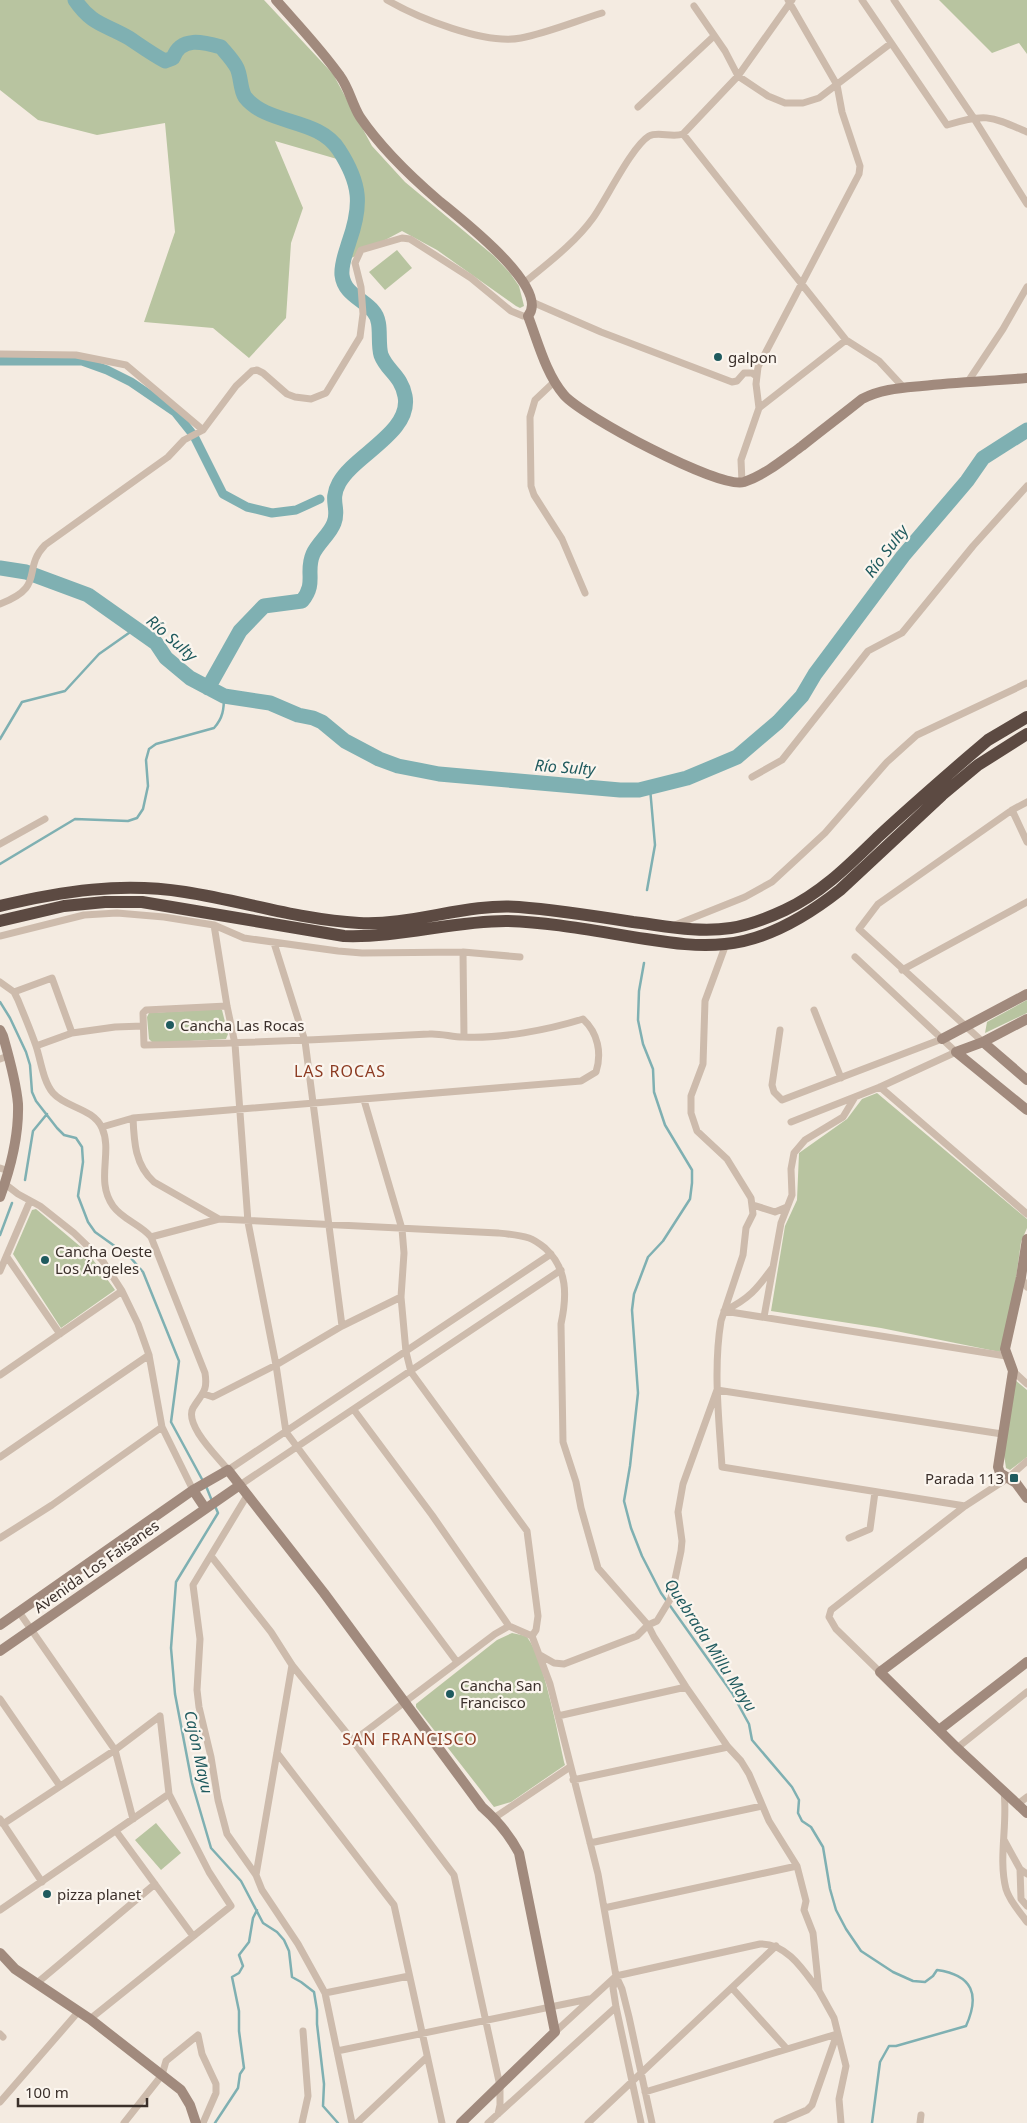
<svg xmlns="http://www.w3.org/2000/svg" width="1027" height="2123" viewBox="0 0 1027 2123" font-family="'Noto Sans',sans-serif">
  <rect width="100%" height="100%" fill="#f4ebe1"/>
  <path fill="#b8c4a0" d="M0,0H264L333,74L372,146L405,182L494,256L510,273L519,286L524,306L520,308L516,306L437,250L402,231L344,262C360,214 363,204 337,159L275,141L303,208L291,243L286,318L249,358L213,328L144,322L175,232L165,123L97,135L38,120L0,90Z
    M939,0H1027V54L1019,43L992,53Z
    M397,250L412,268L385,290L369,272Z
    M1027,1000V1013L985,1033L987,1022Z
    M220,1009L222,1010L228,1034L226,1039L153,1043L149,1039L147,1017L149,1013Z
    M877,1093L1027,1219V1228L1021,1242L1014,1292L1000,1352L881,1328L771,1311L785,1226L797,1200L799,1153L847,1119L862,1099Z
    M36,1209L88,1253L115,1290L61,1328L13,1254L32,1210Z
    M1015,1380L1027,1390V1457L1010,1470L1006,1468L1004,1455Z
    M512,1633L526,1636C544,1656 558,1736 565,1765L511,1802L494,1807L416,1707V1704L497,1640Z
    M156,1823L181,1853L161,1870L135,1840Z"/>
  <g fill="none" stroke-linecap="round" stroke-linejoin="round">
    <path stroke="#7fb0b2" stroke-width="2.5" d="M0,739L22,702L65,691L99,654L136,628
      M0,864L75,819L128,821L137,818L143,809L148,786L146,760L149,749L156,744L214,728C223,718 224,709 224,696
      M647,890L655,845L650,788
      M644,963L639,991L638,1020L643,1044L653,1069L654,1092L665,1125L692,1170V1183L690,1199L663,1241L648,1257L634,1294L632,1310L638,1393L630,1466L624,1501L631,1528L642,1556L661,1593L732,1693L749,1724L752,1740L792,1787L799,1800L798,1813L802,1821L811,1827L823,1847L830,1889L836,1910L846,1929L861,1951L893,1972L913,1981L925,1982L933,1976L937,1970C973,1975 980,1995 966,2026L896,2046H889L880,2062L872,2123
      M0,1002L10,1018L26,1052L30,1065L32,1092L36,1101L57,1128L64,1135L76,1138L82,1147L83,1162L78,1196L88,1222L95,1232L130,1257L143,1272L179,1361L171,1422L203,1481
      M25,1180L33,1131L47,1114
      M0,1235L12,1203
      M206,1486L212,1501
      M215,1506L218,1513L176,1582L171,1648L175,1694L192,1783L211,1848L241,1881L263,1923L277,1932L284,1940L289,1951L292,1977L301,1982L314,1992L317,2010V2024L324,2084L323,2106L338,2123
      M215,2123L238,2088L240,2074L244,2068L239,2031V2011L232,1977L239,1973L243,1966L239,1955L249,1942L253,1918L257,1910"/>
    <path stroke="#7fb0b2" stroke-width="9" d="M0,361H82L107,370L131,382L175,412L191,432
      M194,436L223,494L247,507L272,513L296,510L320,499"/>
    <path stroke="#7fb0b2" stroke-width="15" d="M75,0C92,25 105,24 129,38C141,46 152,54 165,61L173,58C181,36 203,42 221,47C226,53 233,60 237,68C241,76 240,89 245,97C268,126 318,117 339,150C361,184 362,205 349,242C346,252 341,264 342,275C344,294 363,299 373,311C383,322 377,341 381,355C387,371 401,375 405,396C412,432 354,455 339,483C329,501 340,509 334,523C330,534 318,543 313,554C305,572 317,583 302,601L264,606L240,631L208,688
      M0,568L26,572L88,595L156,643L166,658L190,678L224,696L270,703L298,715L313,718L322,722L345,741L379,759L398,766L439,774L620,790H639L687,778L737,757L778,722L802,696L815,674L903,556L967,481L983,458L1027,430"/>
    <path stroke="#cdbbac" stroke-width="7" d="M387,0C418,18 485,45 521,38C547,33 576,21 602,13
      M862,0L947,125C986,113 990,116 1027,132
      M894,0L973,117L1027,204
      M694,6L725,51L738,76L768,96L785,103H803L819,98L890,44
      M638,107L714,36
      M683,134L846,340L879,361L904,388
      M524,283C548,263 575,243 593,218C606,200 632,146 649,136C658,131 672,138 683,134L738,76L792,0
      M532,302L601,332L732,382L737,381L744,373H752L756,376
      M0,354L76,355L126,365L203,430
      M969,380L1003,329L1027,287
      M554,382L535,400L530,417L531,486L534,495L562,539L585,593
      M759,408L846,340
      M742,482L741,460L759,408L756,384L758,367L859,174L860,166L842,112L837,85L788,0
      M0,604C47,586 21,570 45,545L168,457L184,440L203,430L236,386L252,371L257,370L263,373L287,394L295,397L311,399L326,393L360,337L363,314L361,287L355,263L361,250L402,238L410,239L471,278L511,311L523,316H528
      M752,777L782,760L868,651L902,633L973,546L1027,486
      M1012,810L1027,842
      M0,844L45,819
      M214,925L227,1006L235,1044L248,1222L276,1365L286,1432L457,1662
      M675,925L745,897L772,882L825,833L887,762L917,735L1027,683
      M0,936L84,915L117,913L164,917L214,925L244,938L338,951L362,953L463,952L520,957
      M274,943L305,1041L342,1326
      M726,944L705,1001L703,1064L691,1096V1113L697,1131L727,1159L751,1198L753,1214L746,1228L743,1255L721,1321C713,1369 719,1419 722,1467L965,1506
      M463,952L464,1037
      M902,970L1027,902
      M0,982L14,992L18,1000C24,1015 31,1031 36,1046C41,1061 43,1081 53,1093C66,1108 93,1108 102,1128C113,1152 95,1181 113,1206C123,1220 140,1224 151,1237L205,1373C208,1392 202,1393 193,1408C184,1425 218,1457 228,1470L551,1254
      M14,992L52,978L72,1033
      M814,1010L841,1078
      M780,1030L772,1085L774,1092L782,1100L942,1039
      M983,1042L859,929L878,904L1012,810L1027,802
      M36,1046L72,1033L115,1027L143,1026
      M0,1059L8,1056
      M880,1087L1027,1214
      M364,1100L402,1229L404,1253L401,1297L406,1352L411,1372L527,1531L538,1616L536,1630L532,1636
      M133,1118C134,1142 135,1165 154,1182L219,1219
      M791,1122L880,1087L956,1052L855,957
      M102,1127L133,1118L581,1081L596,1072C602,1053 598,1033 583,1019C548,1030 500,1039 463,1037C452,1037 440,1033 429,1034C334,1039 239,1044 144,1045L143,1013L146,1010L227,1006
      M0,1168L9,1171
      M5,1184L18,1194L40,1206L74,1233L102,1260L122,1291L138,1324L149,1355L162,1427L193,1490
      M753,1205L775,1212L787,1207
      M151,1237L219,1219L498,1233C508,1234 519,1235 529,1238C535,1240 540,1244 545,1248C568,1269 567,1296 561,1324L563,1442L576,1482L581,1508L598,1568L648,1625L654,1637L686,1687L728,1747L741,1761L749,1774L769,1821L797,1866L806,1901L804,1910L813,1933L819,1991L834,2018L846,2066L839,2099L841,2123
      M7,1257L60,1334
      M0,1271L30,1201
      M1021,1277L1027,1287
      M724,1311L1006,1356
      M724,1311C749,1299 757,1289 773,1267
      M764,1317L781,1223L792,1195L791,1169L794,1153L805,1140L843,1117L855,1097
      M1013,1371L1027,1384
      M0,1375L122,1291
      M204,1394L213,1397L276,1365L342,1326L401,1297
      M354,1410L432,1515L509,1626
      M0,1457L149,1355
      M240,1485L561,1270
      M248,1494L193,1585L200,1639L197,1690L199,1707L211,1757L218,1800L227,1834L256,1875L262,1890L298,1944L325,1993L352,2123
      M0,1538L52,1505L162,1427
      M849,1538L870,1529L875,1492
      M211,1556L271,1632L292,1665L353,1741L454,1875L500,2086V2105L498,2114
      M19,1612L115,1750L133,1819
      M540,1655L554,1663L564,1664L637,1636L648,1625L657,1621L671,1598L681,1551L682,1541L678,1512L683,1484L717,1390L1002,1434
      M880,1672L836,1629L829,1617L831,1610L965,1506L1008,1478L1027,1461
      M0,1699L60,1786
      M558,1716L686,1687
      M353,1741L495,1634L509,1626L532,1636L550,1684L598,1874L616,1976L622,1989L629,2017L652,2123
      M957,1748L1027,1692
      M277,1753L394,1905L442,2123
      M573,1780L728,1747
      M1004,1792C1008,1824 998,1858 1006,1889C1010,1902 1020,1912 1027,1922
      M1018,1804L1027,1797
      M494,1818L570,1767
      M0,1819L42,1882
      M3,1824L115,1750L160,1716
      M116,1831L193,1936
      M1004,1840L1020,1869L1027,1874
      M590,1843L762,1806
      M1020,1869L1021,1899L1027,1906
      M256,1875L292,1665
      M604,1908L797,1866
      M0,1910L169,1794
      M616,1977L613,1988L616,2007L641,2123
      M37,1983L155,1884
      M732,1988L787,2049
      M325,1993L409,1976
      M90,2019L231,1906L209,1872L169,1794L160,1716
      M555,2032L616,1976L760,1944C787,1943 804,1971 819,1991
      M0,2034L3,2037
      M337,2051L589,1999
      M645,2092L837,2034
      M0,2102L79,2011
      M124,2123L162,2075L166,2061L198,2035L202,2054L216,2084V2093L203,2123
      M302,2123L308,2096L303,2031
      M357,2123L427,2057
      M488,2123L616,2007
      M588,2123L776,1946
      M777,2123L807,2110L812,2105L837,2034
      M920,2123L921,2115"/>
    <path stroke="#a18a7d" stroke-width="10" d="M276,0C298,25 321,49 340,76C349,88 352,104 360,117C381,148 409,175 438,200C457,216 552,288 528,316C538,342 546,374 564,395C582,416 719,489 744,482C765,475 784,459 802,446C822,430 842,415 862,399C881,389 901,388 922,386C957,382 992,381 1027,378
      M0,1030L3,1036C9,1057 16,1081 18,1104C19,1136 11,1167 0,1197
      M942,1039L1027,994
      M983,1042L1027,1080
      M956,1052L1027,1110
      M956,1052L983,1042L1027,1019
      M1027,1239L1021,1277L1005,1349L1013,1371L998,1467L1000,1473L1016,1483L1027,1498
      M193,1490L205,1508
      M1027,1562L880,1672L957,1748L1027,1813
      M0,1625L193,1490L228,1470L324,1593L482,1807C497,1820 510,1836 519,1853L555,2032L461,2123
      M0,1651L240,1485
      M939,1730L1027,1662
      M0,1953L15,1969L90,2019L181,2090L190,2105L196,2123"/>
    <path stroke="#5c4a42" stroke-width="12" d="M0,906C62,891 122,882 185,892C243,901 301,920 359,923C412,926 466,903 519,907C557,910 595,916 633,922C666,926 698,933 731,928C750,925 768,918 785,910C822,893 851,863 879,836C908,809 938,783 968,757L988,740L1027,717
      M0,921L64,906L105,902H142L344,936C399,938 452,921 506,921C553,922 600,932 646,939C672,943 698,947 725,944C768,940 807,916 840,890L942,795L978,765L1027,734"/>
  </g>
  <g fill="#1f5a5e" stroke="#fbf5ee" stroke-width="2">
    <circle cx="718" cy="357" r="5"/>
    <circle cx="170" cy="1025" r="5"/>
    <circle cx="45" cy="1260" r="5"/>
    <rect x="1009" y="1473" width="10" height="10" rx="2.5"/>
    <circle cx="450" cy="1694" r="5"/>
    <circle cx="47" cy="1894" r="5"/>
  </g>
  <g text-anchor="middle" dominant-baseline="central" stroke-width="4.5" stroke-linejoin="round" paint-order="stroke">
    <g font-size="15" fill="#3b302b" stroke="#fbf5ee" text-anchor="start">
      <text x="728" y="357">galpon</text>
      <text x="180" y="1025">Cancha Las Rocas</text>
      <text x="55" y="1251">Cancha Oeste<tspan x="55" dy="17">Los Ángeles</tspan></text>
      <text x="1004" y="1478" text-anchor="end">Parada 113</text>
      <text x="460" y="1685">Cancha San<tspan x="460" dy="17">Francisco</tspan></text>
      <text x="57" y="1894">pizza planet</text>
    </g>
    <g font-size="15" fill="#3b302b" stroke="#fbf5ee">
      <text transform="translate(96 1566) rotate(-35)">Avenida Los Faisanes</text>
    </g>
    <g font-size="16" font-style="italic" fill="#1f5a5e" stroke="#fbf5ee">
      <text transform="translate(886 551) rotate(-53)">Río Sulty</text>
      <text transform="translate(172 638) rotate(41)">Río Sulty</text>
      <text transform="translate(565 767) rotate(4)">Río Sulty</text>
      <text transform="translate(711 1645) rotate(57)">Quebrada Millu Mayu</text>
      <text transform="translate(199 1752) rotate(78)">Cajón Mayu</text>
    </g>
    <g font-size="16" letter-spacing="1" fill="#8c3b22" stroke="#fbf5ee">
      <text x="340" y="1071">LAS ROCAS</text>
      <text x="410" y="1739">SAN FRANCISCO</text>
    </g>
  </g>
  <path d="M18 2098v8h129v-8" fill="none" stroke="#3b302b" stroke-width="2.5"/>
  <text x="25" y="2098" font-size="15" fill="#3b302b" stroke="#fbf5ee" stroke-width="4" paint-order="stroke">100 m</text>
</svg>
